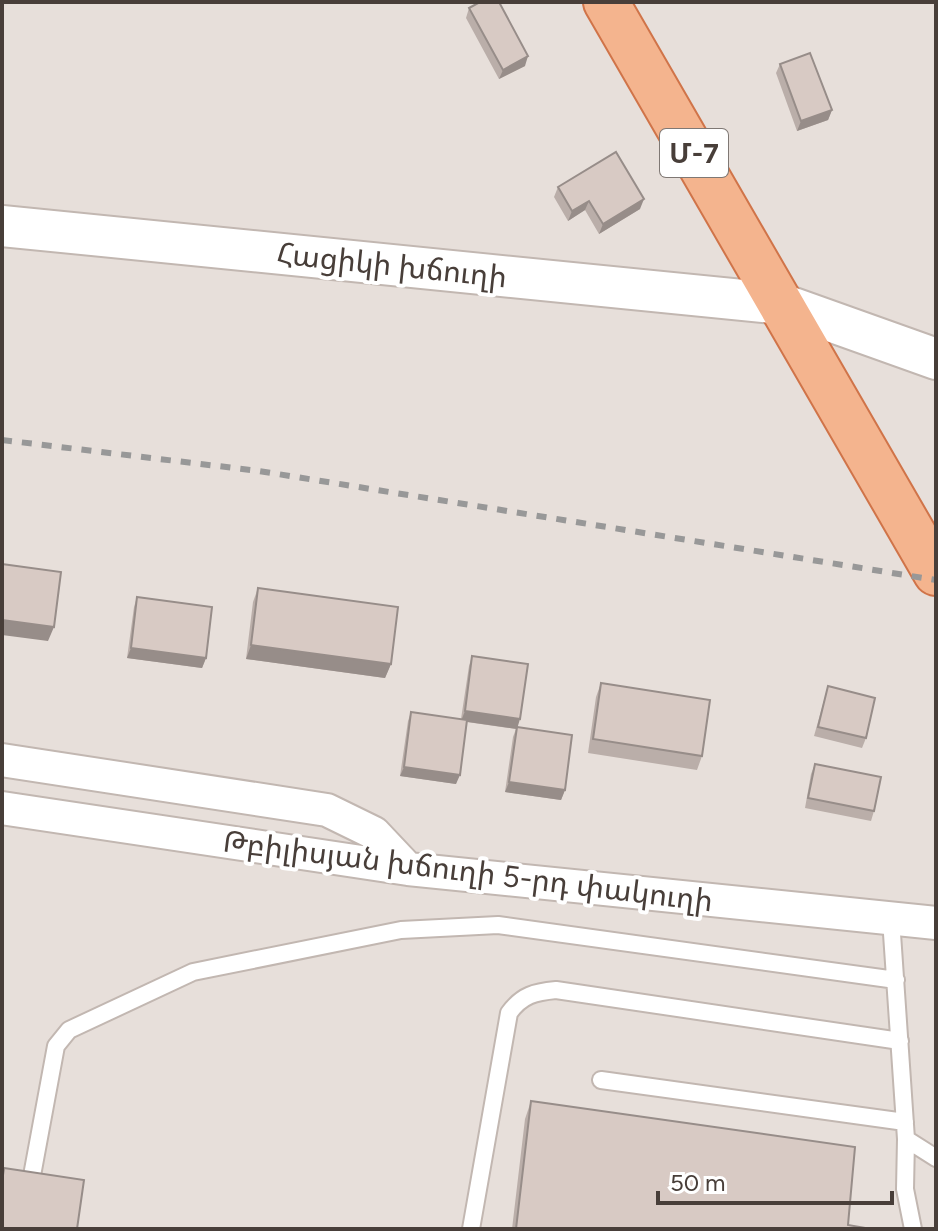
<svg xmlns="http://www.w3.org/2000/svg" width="938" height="1231" viewBox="0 0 938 1231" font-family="Figtree,'Noto Sans Armenian',sans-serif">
  <rect width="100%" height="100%" fill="#f4eeeb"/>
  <path fill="#e7dfda" d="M2,2H936V1229H2Z"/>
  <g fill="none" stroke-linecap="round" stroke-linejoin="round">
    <defs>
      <path id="service" d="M891,919L906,1139L905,1189L913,1229
        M601,1080L905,1122
        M906,1139L936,1158
        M31,1181L56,1046L69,1030L193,972L401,930L498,925L896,980
        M471,1229L509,1013C522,995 535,992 556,990L900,1041"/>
      <path id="minor" d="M2,760L327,810L374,833L408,869
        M2,808L408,869L936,923"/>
      <path id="tertiary" d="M2,226L782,304L936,359"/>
      <path id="trunk" d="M606,2L936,573"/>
    </defs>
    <use href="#service" stroke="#c2b7b1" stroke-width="20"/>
    <use href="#minor" stroke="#c2b7b1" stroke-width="36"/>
    <use href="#tertiary" stroke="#c2b7b1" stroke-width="44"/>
    <use href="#trunk" stroke="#d07449" stroke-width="48"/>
    <use href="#service" stroke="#fff" stroke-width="16"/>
    <use href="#minor" stroke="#fff" stroke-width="32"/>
    <use href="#tertiary" stroke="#fff" stroke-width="40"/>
    <use href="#trunk" stroke="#f4b48e" stroke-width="44"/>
    <path stroke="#989898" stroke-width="6" stroke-dasharray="10 10" stroke-linecap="butt" d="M2,440L259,471L936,580"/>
  </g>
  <path fill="#baaea9" d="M469,8L525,66L499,79L466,18Z
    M780,64L832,110L828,120L797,131L776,73Z
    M558,187L640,209L599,234L585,210L568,221L554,197Z
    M258,588L391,664L385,678L246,659L253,602Z
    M137,597L206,658L202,668L127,658L134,607Z
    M472,656L517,727L565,790L561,800L505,792L513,737L516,729L467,722L456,784L400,776L408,721L411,712L461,719L469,666Z
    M601,683L702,756L697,770L588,753L596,697Z
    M828,686L866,738L862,748L814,736Z
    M815,764L874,811L871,821L805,808L811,774Z
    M531,1101L848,1225L871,1229H512L525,1119Z"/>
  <path fill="#978d89" d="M528,56L525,66L499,79L503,70Z
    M832,110L828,120L797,131L801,121Z
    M644,199L640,209L599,234L603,224Z
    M589,201L585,210L568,221L572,211Z
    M2,620L54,627L48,641L2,635Z
    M251,645L391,664L385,678L246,659Z
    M131,648L206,658L202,668L127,658Z
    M465,711L520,719L517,729L461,721Z
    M404,767L460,775L456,784L400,776Z
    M509,782L565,790L561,800L505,792Z"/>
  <path fill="#d8cac4" stroke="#978d89" stroke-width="2" d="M480,2H499L528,56L503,70L469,8Z
    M810,53L832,110L801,121L780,64Z
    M616,152L644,199L603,224L589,201L572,211L558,187Z
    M2,564L61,572L54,627L2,620Z
    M258,588L398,607L391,664L251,645Z
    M137,597L212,607L206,658L131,648Z
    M472,656L528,664L520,719L465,711Z
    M601,683L710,700L702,756L593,739Z
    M828,686L875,698L866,738L818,727Z
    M411,712L467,720L460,775L404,767Z
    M517,727L572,735L565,790L509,782Z
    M815,764L881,777L874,811L808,798Z
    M531,1101L855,1147L848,1225L871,1229H516Z
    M4,1168L84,1180L77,1229H2V1182Z"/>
  <g text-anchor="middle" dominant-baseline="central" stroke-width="8" stroke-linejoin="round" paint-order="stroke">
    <rect fill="#fff" stroke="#7f7874" stroke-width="2" x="660" y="129" width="68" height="48" rx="6"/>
    <g font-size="28" font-weight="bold" fill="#483e39">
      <text x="694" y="153">Մ-7</text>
    </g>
    <g font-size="30" fill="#483e39" stroke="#fff">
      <text transform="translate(392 265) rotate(6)">Հացիկի խճուղի</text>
      <text transform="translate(468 871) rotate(7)">Թբիլիսյան խճուղի 5-րդ փակուղի</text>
    </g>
  </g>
  <rect width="938" height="1231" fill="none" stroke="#483e39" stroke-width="8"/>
  <path d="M658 1191v12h234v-12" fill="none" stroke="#483e39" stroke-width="4"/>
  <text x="670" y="1191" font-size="24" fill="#483e39" stroke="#ffffff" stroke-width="6" paint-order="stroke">50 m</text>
</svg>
